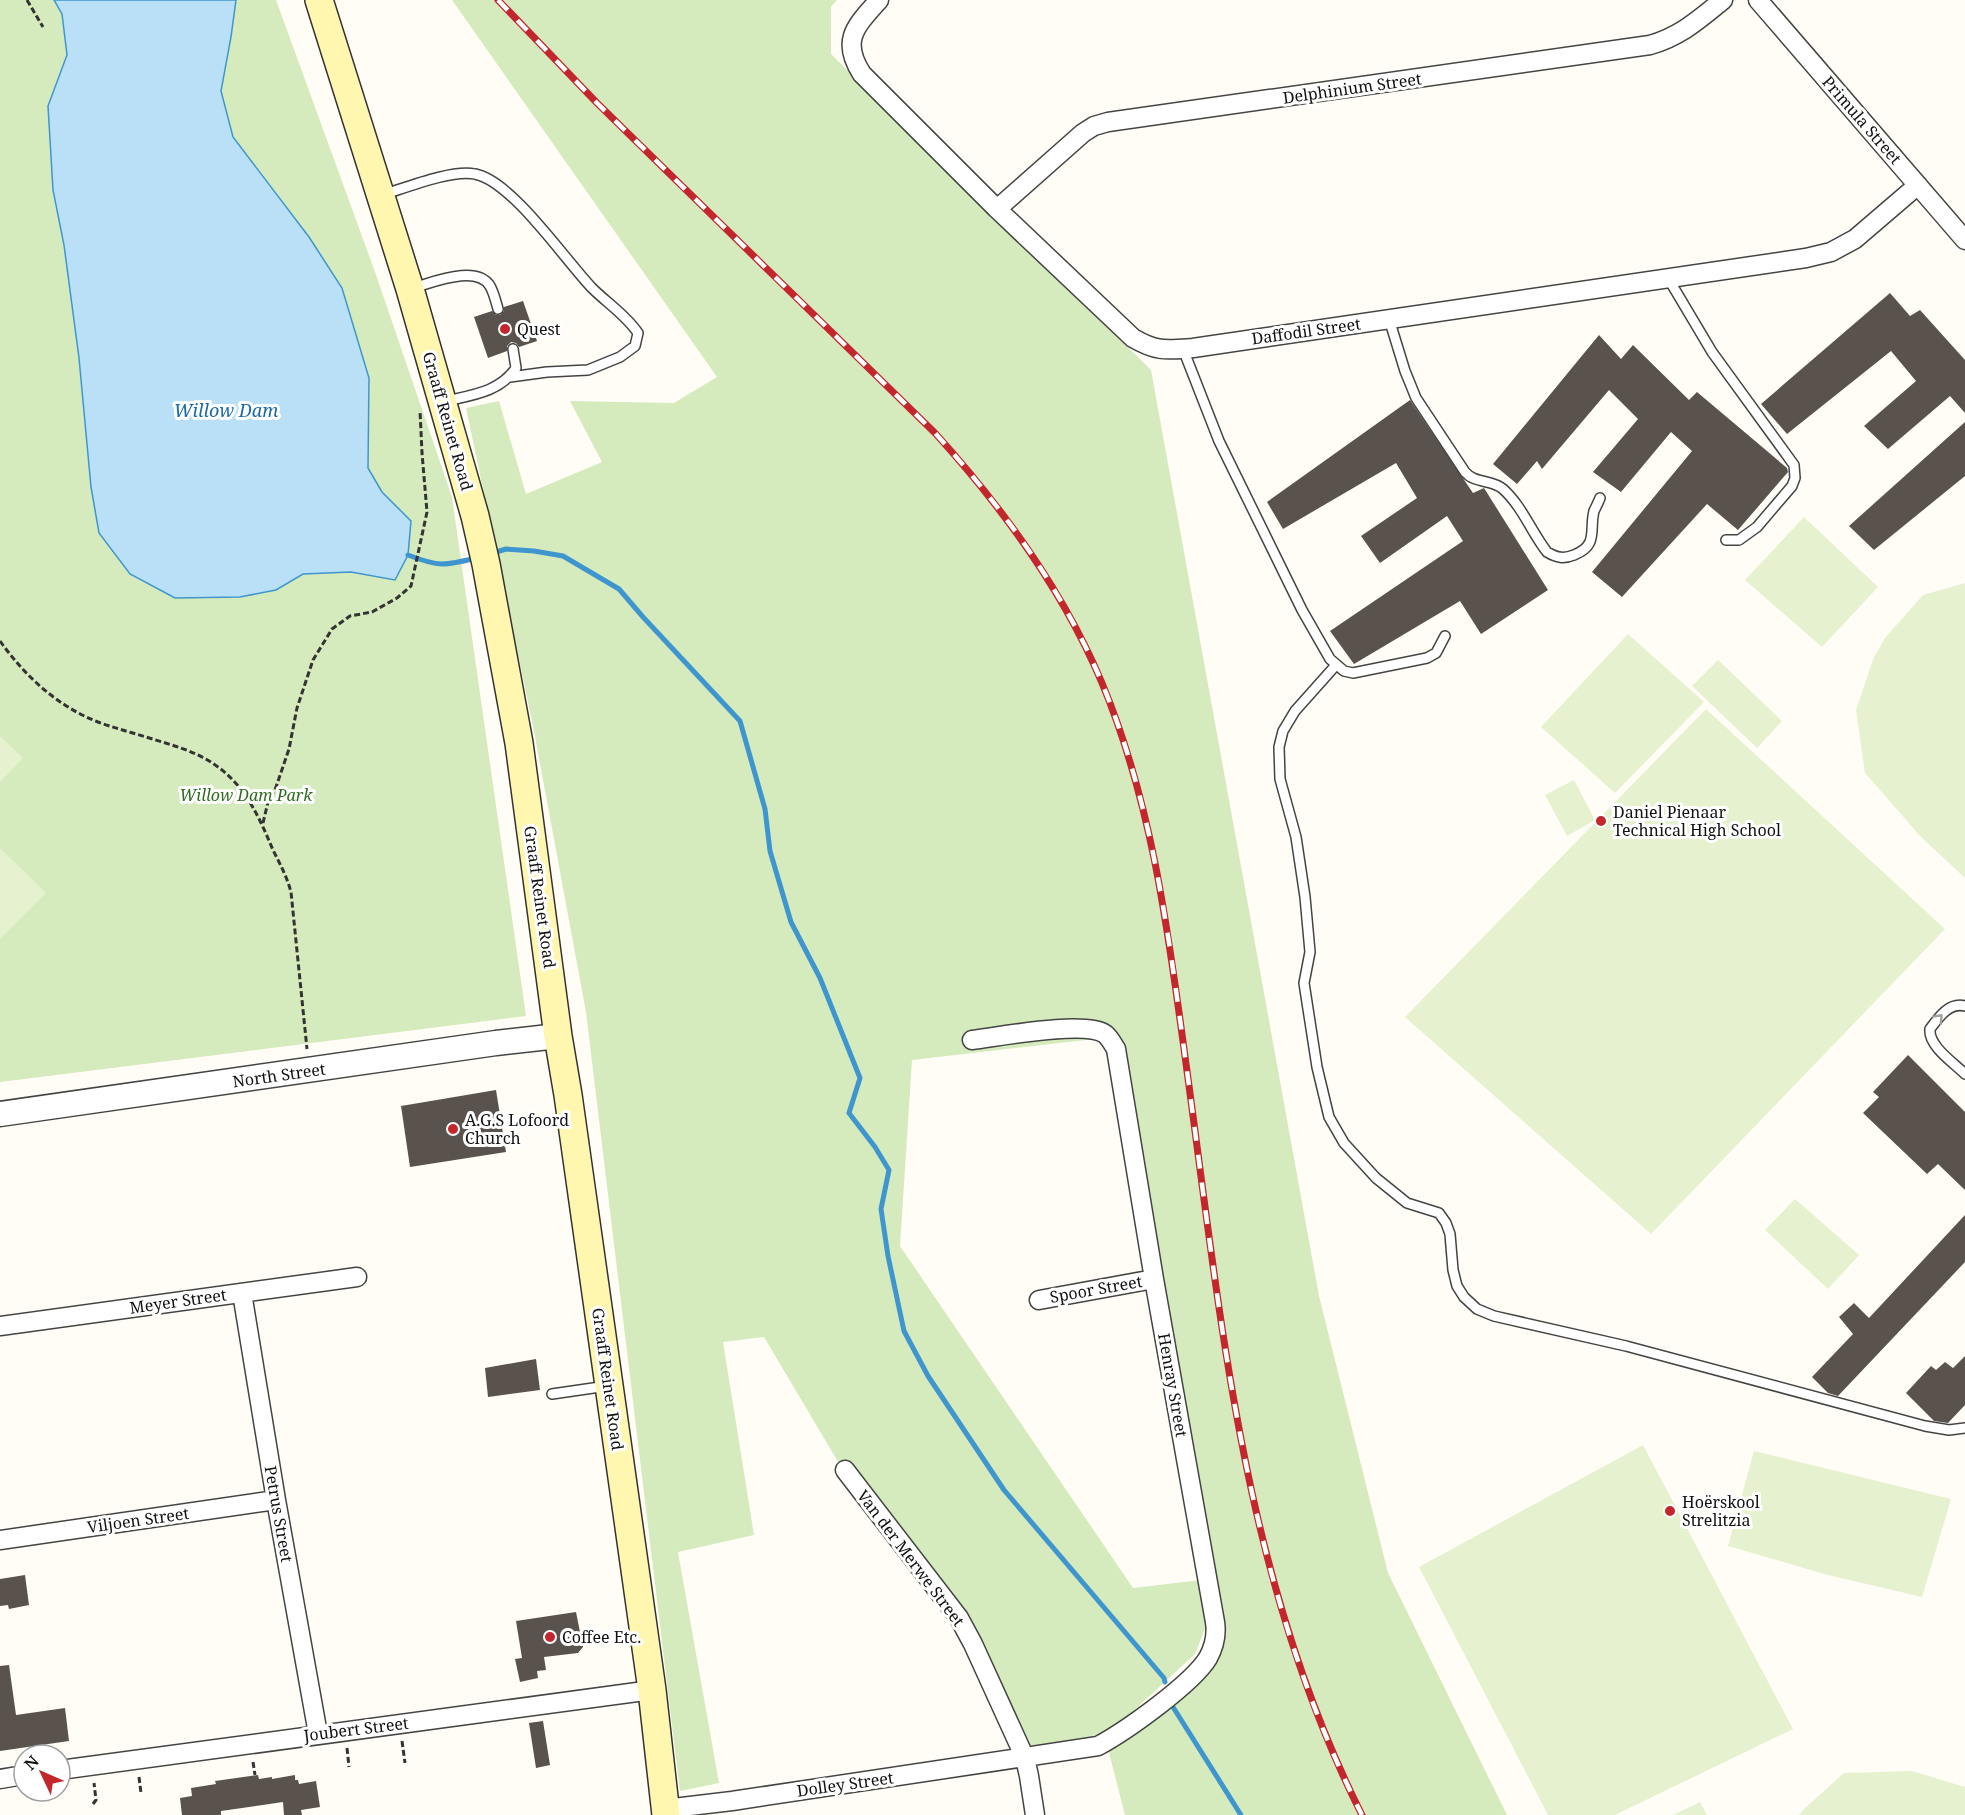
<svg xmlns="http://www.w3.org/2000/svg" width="1965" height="1815" viewBox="0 0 1965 1815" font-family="'Noto Serif',serif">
  <rect width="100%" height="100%" fill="#fffdf5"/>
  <path fill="#d5ebbd" d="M0,0H276L375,272L452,497L526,1016L0,1082Z
    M452,0H837L831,7V54L1151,370L1319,1296L1388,1573L1507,1815H1125L1107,1745L1201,1659L1217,1622L1112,1037L912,1060L900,1246L1133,1588L1201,1580L1208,1621L1195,1654L1103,1739L1027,1750L993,1681L840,1465L764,1337L723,1342L754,1535L678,1552L719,1783L680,1791L586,1012L533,726L466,408L499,401L526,494L602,462L570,401L674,403L717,377Z"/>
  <path fill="#e6f2cf" d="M1804,517L1878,587L1822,647L1745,580Z
    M1965,583V878L1921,837L1865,773L1856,710L1874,657L1885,638L1923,595Z
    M1628,634L1704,702L1615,793L1541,727Z
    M1718,660L1782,721L1757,748L1692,686Z
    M1706,709L1945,929L1651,1234L1405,1017Z
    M0,736L23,758L0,782Z
    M1574,780L1595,820L1567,836L1545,795Z
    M0,848L46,893L0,939Z
    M1795,1199L1859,1255L1828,1289L1765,1230Z
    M1643,1445L1793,1729L1615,1815H1548L1419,1567Z
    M1754,1451L1951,1499L1922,1597L1828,1575L1728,1546Z
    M1912,1771L1965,1787V1815H1799L1804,1809L1844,1773Z
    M1700,1802L1707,1815H1673Z"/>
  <path fill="#b9e0f7" stroke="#3f96cf" stroke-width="1.5" d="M54,0H236L231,37L221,91L233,137L309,237L342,288L369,378L368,468L382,492L411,521L408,555L395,580L351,572L303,574L276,590L240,597L175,598L130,574L99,533L91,487L79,358L64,245L53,190L48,106L67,55L62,14Z"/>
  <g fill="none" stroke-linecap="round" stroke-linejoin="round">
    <path stroke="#3f96cf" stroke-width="5" d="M490,554L506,549L534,551L563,556L619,589L643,617L740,721L765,809L770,851L791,922L820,978L860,1078L849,1113L875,1147L889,1170L881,1209L888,1256L904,1331L928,1376L1004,1490L1164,1678L1165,1682
      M408,555C439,567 444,566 476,558
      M1173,1707L1241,1815"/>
  </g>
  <path fill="#5a524d" d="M1890,293L1910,316L1920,310L1965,360V413L1950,396L1888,449L1864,426L1916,381L1891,351L1787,434L1761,404Z
    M523,301L537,341L519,347L516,343L511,342L507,346V351L488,358L474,317L492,311L496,315H500L504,311V307Z
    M1599,335L1621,359L1633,345L1689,400L1697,392L1787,468L1788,472L1738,530L1707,504L1622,597L1592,572L1692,451L1671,432L1621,492L1593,472L1638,419L1609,390L1542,469L1537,461L1517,484L1493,464Z
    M1410,400L1473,493L1484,488L1548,590L1481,634L1460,601L1354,664L1330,631L1463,541L1447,516L1380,563L1361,536L1417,498L1396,463L1283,529L1267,502Z
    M1965,422V476L1874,550L1849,526Z
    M1908,1055L1965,1112V1190L1938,1164L1927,1174L1863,1113L1879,1097L1873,1092Z
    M496,1090L506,1152L410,1167L401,1106Z
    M1965,1215V1262L1838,1396L1828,1393L1812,1377L1853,1334L1839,1317L1854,1303L1869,1318Z
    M1965,1356V1405L1948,1423L1934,1421L1906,1393L1931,1366L1936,1370L1945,1362L1953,1368Z
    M536,1359L540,1390L488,1397L485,1368Z
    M25,1575L29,1605L9,1609L8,1605L0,1606V1579Z
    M576,1612L583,1647L578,1653L544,1657L546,1670L537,1671L538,1678L520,1682L515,1659L522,1658L516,1621Z
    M9,1665L16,1715L65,1708L69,1741L0,1751V1666Z
    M543,1721L550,1765L536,1768L529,1723Z
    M258,1775L259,1779L272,1777V1779L295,1775V1780H298L299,1784L316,1781L320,1807L301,1810L302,1815H284L283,1802L221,1811V1815H182L180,1798L192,1796L191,1788L216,1784L215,1781Z"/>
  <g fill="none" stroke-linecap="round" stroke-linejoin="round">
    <defs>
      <path id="service" d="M382,195C405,188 452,169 475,174C512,181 565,260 592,288C607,303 626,315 638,333L635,346L620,357L588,370L547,372L510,377
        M1668,278L1712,352L1794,465L1795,478L1792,486L1757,527L1739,540H1726
        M412,288C432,283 476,264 490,286C494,293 496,302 498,309
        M1389,319L1405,371L1416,398L1465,472C1475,484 1492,479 1503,489C1522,506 1532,533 1547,552C1557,558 1564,559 1574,555C1599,545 1589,530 1594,511C1596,507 1598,503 1600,498
        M1183,349L1219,441L1302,610L1330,659L1344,671L1353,673L1427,658L1436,653L1445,636
        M446,401C472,395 500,392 516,368L513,349
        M1336,665L1295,711L1283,731L1279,747L1280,779L1296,837L1305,897L1310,952L1304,983L1317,1067L1329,1117L1344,1143L1376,1178L1407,1203L1439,1213L1446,1223L1450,1234L1453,1270L1457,1286L1464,1297L1477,1309L1494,1316L1626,1346L1925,1426L1949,1430L1965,1428
        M1965,1006C1949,1002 1939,1017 1930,1029C1928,1046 1954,1063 1965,1074
        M552,1394L607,1386"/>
      <path id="minor" d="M879,0C856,26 840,40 862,74L997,209L1133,338C1157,352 1166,350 1193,348L1806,258L1831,252L1855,239L1918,185
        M1758,0L1965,240
        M997,209L1083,133L1094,126L1108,122L1650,45C1681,36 1698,20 1723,0
        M242,1293L276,1500L318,1734
        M1039,1300L1154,1279
        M0,1326L357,1277
        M845,1470L959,1618L973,1644L1025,1758L1029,1776L1035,1815
        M0,1540L276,1500
        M60,1770L652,1690
        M0,1779L24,1775
        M665,1809L732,1801L1098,1746C1126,1731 1192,1684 1208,1658C1214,1647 1217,1635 1215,1622L1154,1279L1116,1049C1113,1044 1109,1037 1105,1034C1085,1020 998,1037 972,1040"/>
      <path id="tertiary" d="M0,1114L496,1043L558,1036"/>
      <path id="secondary" d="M319,0L410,289L475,516L486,564L519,743L558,1036L568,1095L652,1690L666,1815"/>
    </defs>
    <use href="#service" stroke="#444" stroke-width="12"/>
    <use href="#minor" stroke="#444" stroke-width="21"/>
    <use href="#tertiary" stroke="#444" stroke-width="27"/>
    <use href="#secondary" stroke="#333" stroke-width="30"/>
    <path stroke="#333" stroke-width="3" stroke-dasharray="6 3" stroke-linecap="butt" d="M27,0L43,27
      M0,641C25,676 57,706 98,722C114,728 130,732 146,737C171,745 197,751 218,767C246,787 260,819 273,850C280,864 287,877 291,892L307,1049
      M263,823L268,802L275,790L289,749L297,708L313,660L332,629L350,616L372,612L397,598L411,586L427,512L422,453L420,411
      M402,1741L405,1763
      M347,1748L349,1767
      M253,1762L255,1775
      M139,1777L141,1793
      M93,1804L96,1800L94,1783"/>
    <use href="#service" stroke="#fff" stroke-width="9"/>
    <use href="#minor" stroke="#fff" stroke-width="18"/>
    <use href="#tertiary" stroke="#fff" stroke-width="24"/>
    <use href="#secondary" stroke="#fff6b0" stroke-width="27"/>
    <defs>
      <path id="rail" d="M498,0L597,103L935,433C1003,508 1063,590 1102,683C1154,808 1169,939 1187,1071C1222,1327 1244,1581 1362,1815"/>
    </defs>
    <use href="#rail" stroke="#c4262e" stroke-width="7"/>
    <use href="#rail" stroke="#fff" stroke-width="4.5" stroke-dasharray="14" stroke-linecap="butt"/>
  </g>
  <defs><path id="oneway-chevron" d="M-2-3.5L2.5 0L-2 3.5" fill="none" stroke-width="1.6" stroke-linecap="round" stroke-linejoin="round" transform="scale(1.5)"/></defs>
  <use stroke="#a0a0a0" href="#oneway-chevron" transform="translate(1939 1018) rotate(-47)"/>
  <g fill="#c4262e" stroke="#fff" stroke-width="2">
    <circle cx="505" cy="329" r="6"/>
    <circle cx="1601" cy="821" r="6"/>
    <circle cx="453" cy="1129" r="6"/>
    <circle cx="1670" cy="1511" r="6"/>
    <circle cx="550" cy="1637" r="6"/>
  </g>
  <g text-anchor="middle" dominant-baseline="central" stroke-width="6" stroke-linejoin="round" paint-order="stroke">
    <g font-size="16" fill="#111" stroke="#fff">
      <text transform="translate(1352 88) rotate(-8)">Delphinium Street</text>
      <text transform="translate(1862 120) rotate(49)">Primula Street</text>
      <text transform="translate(1306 331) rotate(-8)">Daffodil Street</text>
      <text transform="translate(448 421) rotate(74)">Graaff Reinet Road</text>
      <text transform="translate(540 897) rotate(82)">Graaff Reinet Road</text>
      <text transform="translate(279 1075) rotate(-8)">North Street</text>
      <text transform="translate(1096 1289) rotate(-10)">Spoor Street</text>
      <text transform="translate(178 1301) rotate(-8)">Meyer Street</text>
      <text transform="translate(608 1379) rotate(82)">Graaff Reinet Road</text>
      <text transform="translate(1173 1385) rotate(80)">Henray Street</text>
      <text transform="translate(279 1514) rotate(80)">Petrus Street</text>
      <text transform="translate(138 1520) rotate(-8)">Viljoen Street</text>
      <text transform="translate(911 1558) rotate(53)">Van der Merwe Street</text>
      <text transform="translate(356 1729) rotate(-7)">Joubert Street</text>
      <text transform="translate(845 1784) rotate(-8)">Dolley Street</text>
    </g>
    <g font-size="16" fill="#111" stroke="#fff" text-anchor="start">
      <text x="517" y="329">Quest</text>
      <text x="1613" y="812">Daniel Pienaar<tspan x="1613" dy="18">Technical High School</tspan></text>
      <text x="465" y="1120">A.G.S Lofoord<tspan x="465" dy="18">Church</tspan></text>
      <text x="1682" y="1502">Hoërskool<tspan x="1682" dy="18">Strelitzia</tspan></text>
      <text x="562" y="1637">Coffee Etc.</text>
    </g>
    <g font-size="16" font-style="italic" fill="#2f6b1f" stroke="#fff">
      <text x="246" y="795">Willow Dam Park</text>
    </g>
    <g font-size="18" font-style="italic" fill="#1768a6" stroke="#fff">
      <text x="226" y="410">Willow Dam</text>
    </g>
  </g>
  <g transform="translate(42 1773) rotate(314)"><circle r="28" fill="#ffffff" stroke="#a0a0a0" stroke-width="1.5"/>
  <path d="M0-4.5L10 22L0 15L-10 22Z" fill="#c4262e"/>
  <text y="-9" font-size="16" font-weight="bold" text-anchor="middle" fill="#111111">N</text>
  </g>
</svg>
